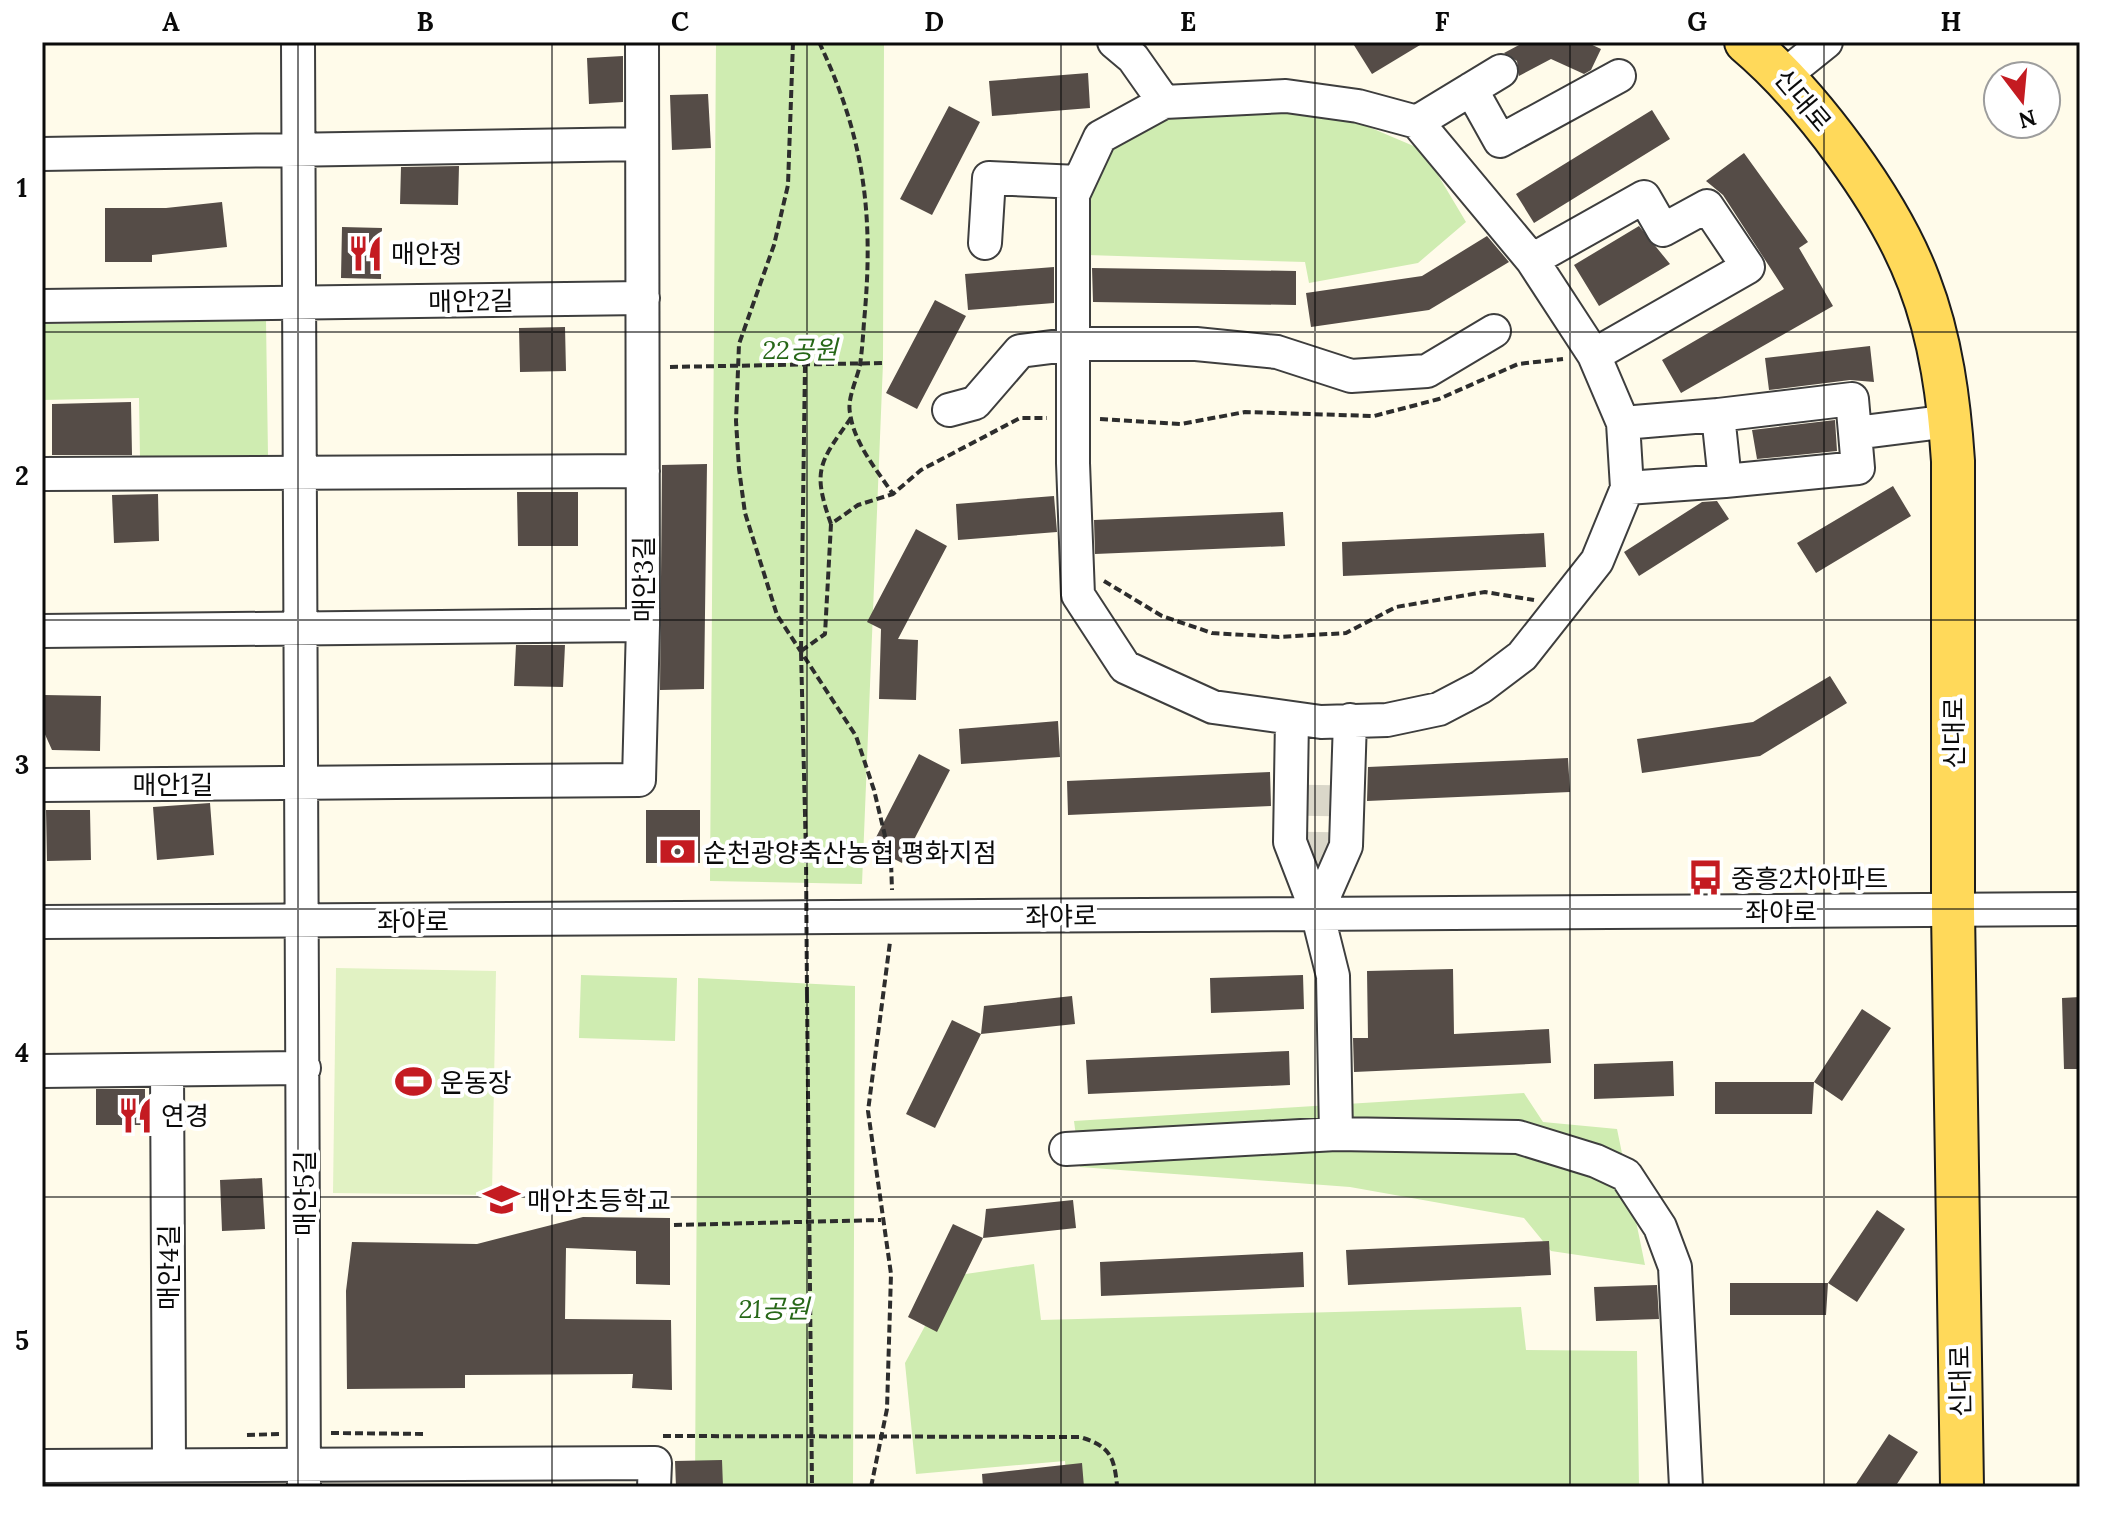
<svg xmlns="http://www.w3.org/2000/svg" width="2122" height="1529" viewBox="0 0 2122 1529" font-family="Lora,'Noto Sans KR',serif">
  <rect width="100%" height="100%" fill="#fffbea"/>
  <path fill="#cfecb1" d="M716,42H884L883,363L862,884L710,881Z
    M1262,107L1343,116L1423,150L1466,222L1418,263L1309,283L1305,262L1087,255L1089,199L1109,151L1171,112Z
    M266,320L268,456L140,458L139,398L42,400V324Z
    M581,975L677,978L675,1041L579,1038Z
    M698,978L855,986L853,1487H695Z
    M1524,1093L1543,1122L1617,1129L1645,1265L1551,1251L1524,1218L1350,1187L1080,1167L1074,1121Z
    M1034,1264L1041,1320L1521,1307L1526,1350L1637,1351L1639,1487H1067L1065,1461L916,1474L905,1363L952,1276Z"/>
  <path fill="#e1f2c3" d="M336,968L496,971L492,1195L333,1193Z"/>
  <path fill="#554c47" d="M1352,42H1425L1372,74Z
    M1512,42H1586L1601,49L1591,70L1584,74L1551,59L1519,76L1517,61L1504,53L1519,45Z
    M623,56V102L589,104L587,58Z
    M1088,73L1090,108L992,116L989,81Z
    M708,94L711,148L672,150L670,95Z
    M949,106L980,122L932,215L900,199Z
    M1652,110L1670,139L1534,223L1516,194Z
    M1744,153L1808,242L1799,248L1833,306L1681,393L1662,360L1784,289L1723,195L1706,181Z
    M459,166L458,205L400,204L401,167Z
    M222,202L227,247L152,255V262H105V208H166Z
    M1639,226L1670,264L1599,306L1574,265Z
    M342,227L382,228L381,279L341,278Z
    M1487,236L1509,262L1429,310L1311,327L1306,293L1422,276Z
    M1054,267V303L968,310L965,274Z
    M1092,268L1296,271V305L1093,302Z
    M935,300L966,316L917,409L886,393Z
    M565,327L566,371L520,372L519,328Z
    M1870,346L1874,382L1850,380L1769,390L1765,358Z
    M131,402L132,455H52V404Z
    M1835,420L1837,451L1757,459L1752,430Z
    M707,464L704,689L660,690L662,465Z
    M1893,486L1911,516L1816,573L1797,543Z
    M517,492H578V546H518Z
    M158,494L159,541L114,543L112,495Z
    M1054,496L1057,532L958,540L956,504Z
    M1717,501L1729,519L1639,576L1624,552L1702,502Z
    M1283,512L1285,546L1095,554L1094,520Z
    M916,529L947,546L898,639L918,640L916,700L879,699L881,629L867,622Z
    M1544,533L1546,567L1343,576L1342,542Z
    M516,645H565L563,687L514,686Z
    M1830,676L1847,703L1760,756L1642,773L1637,739L1753,722Z
    M44,695L101,696L100,751L52,750L43,730Z
    M1058,721L1060,757L961,764L959,729Z
    M919,754L950,770L902,863L871,847Z
    M1568,758L1570,792L1367,801L1368,767Z
    M1270,772L1271,806L1068,815L1067,781Z
    M210,803L214,855L157,860L153,807Z
    M46,810H90L91,860L47,861Z
    M646,810H700V863H646Z
    M1453,969L1454,1034L1549,1029L1551,1063L1354,1072L1353,1038H1368L1367,971Z
    M1303,975L1304,1009L1211,1013L1210,978Z
    M1072,996L1075,1024L981,1034L984,1006Z
    M2080,997V1069H2064L2062,998Z
    M1862,1009L1891,1028L1842,1101L1814,1082Z
    M952,1020L981,1034L935,1128L906,1114Z
    M1289,1051L1290,1085L1088,1094L1086,1060Z
    M1673,1061L1674,1096L1594,1099V1064Z
    M1715,1082H1814L1812,1114H1715Z
    M96,1089H145V1125H96Z
    M262,1178L265,1229L222,1231L220,1180Z
    M1073,1200L1076,1228L983,1238L986,1209Z
    M1877,1210L1905,1229L1857,1302L1828,1283Z
    M583,1217L670,1218V1285L636,1284V1251L566,1248L565,1319L671,1320L672,1390L632,1388L633,1374L465,1375V1388L347,1389L346,1291L352,1242L477,1244Z
    M953,1224L983,1238L937,1332L908,1317Z
    M1549,1241L1551,1275L1348,1285L1346,1250Z
    M1303,1252L1304,1287L1101,1296L1100,1262Z
    M1730,1283H1828L1826,1315H1730Z
    M1657,1285L1659,1319L1596,1321L1594,1287Z
    M1889,1434L1918,1452L1895,1487H1854Z
    M722,1460L723,1487H676L675,1461Z
    M1082,1463L1084,1487H983L982,1474Z"/>
  <g fill="none" stroke-linecap="round" stroke-linejoin="round">
    <path stroke="#dad7c9" stroke-width="32" stroke-dasharray="32 16" stroke-linecap="butt" d="M1317,912L1319,785"/>
    <defs>
      <path id="minor" d="M298,42L304,1487
        M1114,42L1133,58L1164,102
        M1501,71L1417,122L1532,260
        M1785,75L1826,42
        M1471,89L1500,141L1619,76
        M1417,122L1358,106L1286,96L1226,99L1164,102L1100,137L1073,195V463L1078,595L1125,667L1213,707L1321,722L1387,720L1439,709L1481,687L1522,656L1597,561L1627,488
        M42,154L642,144
        M985,243L989,178L1079,182
        M42,306L643,298
        M1594,355L1532,260L1644,197L1663,230L1707,206L1748,267L1594,355L1623,423
        M949,410L975,403L1020,351L1075,344H1196L1277,352L1351,376L1427,371L1494,331
        M1718,415L1623,423L1627,488L1725,481
        M1855,433L1858,468L1725,481L1718,415L1852,399L1855,433L1950,421
        M42,474L643,471
        M42,631L643,625
        M1292,719L1290,842L1317,912L1333,976L1336,1134L1518,1137L1596,1161L1626,1175L1660,1227L1675,1267L1686,1487
        M42,785L639,780L643,625L642,42
        M1317,912L1346,846L1350,720
        M42,922L2080,909
        M167,1070L169,1465
        M42,1071L304,1068
        M1066,1149L1336,1134
        M42,1466L655,1463L654,1487"/>
      <path id="major" d="M1746,42C1811,97 1889,202 1919,282C1941,339 1949,401 1953,461V911L1962,1487"/>
    </defs>
    <use href="#minor" stroke="#3e3e3e" stroke-width="36"/>
    <use href="#major" stroke="#1c1c1c" stroke-width="46"/>
    <path stroke="#2d2d2d" stroke-width="4" stroke-dasharray="8 4" stroke-linecap="butt" d="M793,42L788,185L774,245L739,344L736,421L739,469L745,513L777,615L856,736L874,790L891,861L892,890
      M819,42C865,139 874,216 864,322C863,337 862,351 860,365C857,379 847,399 850,413C854,443 876,469 893,494L921,470L1020,418H1047
      M805,365L801,651L806,855
      M670,367L883,363
      M1100,419L1181,424L1245,412L1374,416L1439,399L1518,364L1563,359
      M831,524C812,470 819,463 851,418
      M1104,581L1162,616L1212,633L1279,637L1346,633L1396,607L1485,592L1534,600
      M801,651L825,634L831,524L858,505L893,494
      M807,995L812,1487
      M674,1225L881,1220
      M331,1433L427,1434
      M247,1435L279,1434
      M663,1436L1080,1437C1109,1446 1114,1455 1117,1485
      M871,1487L887,1409L891,1274L868,1111L890,942"/>
    <use href="#minor" stroke="#fff" stroke-width="32"/>
    <use href="#major" stroke="#ffd95a" stroke-width="42"/>
    <path stroke="#2d2d2d" stroke-width="4" stroke-dasharray="8 4" stroke-linecap="butt" d="M806,855L807,995"/>
  </g>
  <path fill="none" stroke="#0b0b0b" stroke-width="2" stroke-opacity="0.55" d="M298,42V1487M552,42V1487M807,42V1487M1061,42V1487M1315,42V1487M1570,42V1487M1824,42V1487M42,332H2080M42,620H2080M42,909H2080M42,1197H2080"/>
  <defs>
    <symbol id="restaurant-bare" viewBox="-9 -9 18 18"><path d="M-5-6h1v4h1v-4h1v4h1v-4h1v5L-1.5 .5V6h-2V.5L-5-1ZM5-6V6H3V1.5H1.5Q1.5-4 5-6Z" fill="#c41b21" stroke="#fff" stroke-width="2.5" paint-order="stroke"/></symbol>
    <symbol id="bank-bare" viewBox="-9 -9 18 18"><path d="M-6-4H6V4H-6ZM0-2.3a2.3 2.3 0 1 0 0 4.6a2.3 2.3 0 1 0 0-4.6Z" fill="#c41b21" stroke="#fff" stroke-width="2.5" paint-order="stroke"/></symbol>
    <symbol id="bus-bare" viewBox="-9 -9 18 18"><path d="M-5-6H5V4H4V6H2V4H-2V6H-4V4H-5ZM-3.5-4V0h7V-4ZM-3.5 1.2v1.5H-2V1.2ZM2 1.2v1.5H3.5V1.2Z" fill="#c41b21" stroke="#fff" stroke-width="2.5" paint-order="stroke"/></symbol>
    <symbol id="stadium-bare" viewBox="-9 -9 18 18"><path d="M0-5a6.5 5 0 1 0 0 10a6.5 5 0 1 0 0-10ZM-3.5-1.8h7v3.6h-7Z" fill="#c41b21" stroke="#fff" stroke-width="2.5" paint-order="stroke"/></symbol>
    <symbol id="school-bare" viewBox="-9 -9 18 18"><path d="M0-5L7-2L0 1L-7-2ZM-4 1L0 2.5L4 1V4Q0 6-4 4Z" fill="#c41b21" stroke="#fff" stroke-width="2.5" paint-order="stroke"/></symbol>
  </defs>
  <g fill-rule="evenodd">
    <use href="#restaurant-bare" x="340" y="228" width="51" height="51"/>
    <use href="#bank-bare" x="652" y="826" width="51" height="51"/>
    <use href="#bus-bare" x="1680" y="852" width="51" height="51"/>
    <use href="#stadium-bare" x="388" y="1056" width="51" height="51"/>
    <use href="#restaurant-bare" x="110" y="1090" width="51" height="51"/>
    <use href="#school-bare" x="476" y="1174" width="51" height="51"/>
  </g>
  <g text-anchor="middle" dominant-baseline="central" stroke-width="8" stroke-linejoin="round" paint-order="stroke">
    <g font-size="26" fill="#0b0b0b" stroke="#fff">
      <text transform="translate(1803 100) rotate(50)">신대로</text>
      <text transform="translate(471 301) rotate(-1)">매안2길</text>
      <text transform="translate(643 579) rotate(-90)">매안3길</text>
      <text transform="translate(1953 733) rotate(-90)">신대로</text>
      <text x="173" y="784">매안1길</text>
      <text x="1781" y="911">좌야로</text>
      <text transform="translate(1061 916) rotate(-1)">좌야로</text>
      <text x="413" y="921">좌야로</text>
      <text transform="translate(304 1193) rotate(-90)">매안5길</text>
      <text transform="translate(168 1267) rotate(-90)">매안4길</text>
      <text transform="translate(1960 1381) rotate(-91)">신대로</text>
    </g>
    <g font-size="26" fill="#0b0b0b" stroke="#fff" text-anchor="start">
      <text x="391" y="253">매안정</text>
      <text x="703" y="852">순천광양축산농협 평화지점</text>
      <text x="1731" y="878">중흥2차아파트</text>
      <text x="440" y="1082">운동장</text>
      <text x="161" y="1115">연경</text>
      <text x="527" y="1200">매안초등학교</text>
    </g>
    <g font-size="26" font-style="italic" fill="#276718" stroke="#fff">
      <text x="800" y="349">22공원</text>
      <text x="774" y="1308">21공원</text>
    </g>
  </g>
  <rect width="2122" height="1529" fill="none" stroke="#ffffff" stroke-width="88"/>
  <g transform="translate(2022 100) rotate(164)"><circle r="38" fill="#ffffff" stroke="#9d9d9d" stroke-width="2"/>
  <path d="M0-6L14 30L0 20L-14 30Z" fill="#c41b21"/>
  <text y="-12" font-size="22" font-weight="bold" text-anchor="middle" fill="#0b0b0b">N</text>
  </g>
  <rect x="44" y="44" width="2034" height="1441" fill="none" stroke="#0b0b0b" stroke-width="3"/>
  <g font-size="26" text-anchor="middle" font-weight="bold" fill="#0b0b0b">
    <text x="171" y="31">A</text>
    <text x="425" y="31">B</text>
    <text x="680" y="31">C</text>
    <text x="934" y="31">D</text>
    <text x="1188" y="31">E</text>
    <text x="1442" y="31">F</text>
    <text x="1697" y="31">G</text>
    <text x="1951" y="31">H</text>
    <text x="22" y="197">1</text>
    <text x="22" y="485">2</text>
    <text x="22" y="774">3</text>
    <text x="22" y="1062">4</text>
    <text x="22" y="1350">5</text>
  </g>
</svg>
